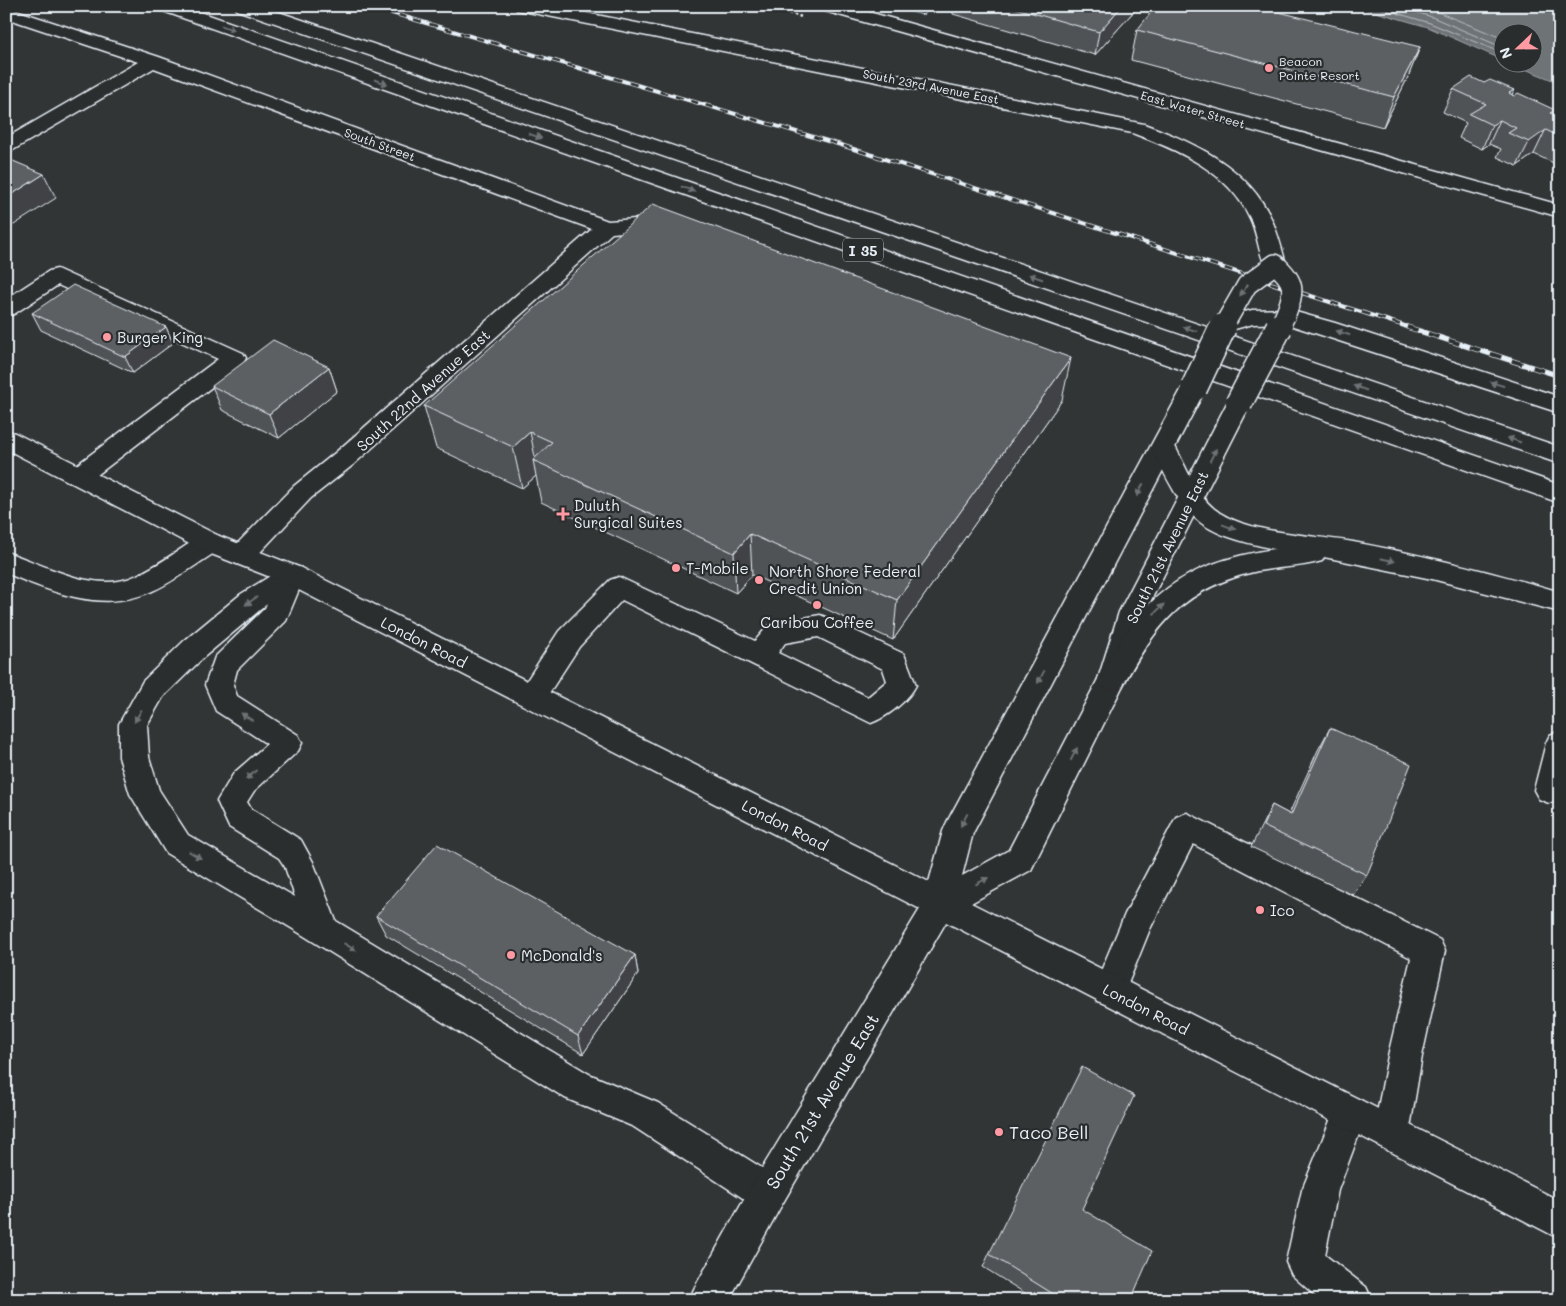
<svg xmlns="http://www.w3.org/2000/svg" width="1566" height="1306" viewBox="0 0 1566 1306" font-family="Mali,sans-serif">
  <rect width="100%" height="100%" fill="#323536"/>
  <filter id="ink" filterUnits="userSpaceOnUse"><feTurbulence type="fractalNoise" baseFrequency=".02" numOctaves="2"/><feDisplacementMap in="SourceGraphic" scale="10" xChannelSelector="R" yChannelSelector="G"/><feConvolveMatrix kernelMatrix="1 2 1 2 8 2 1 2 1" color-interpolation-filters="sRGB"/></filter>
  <g filter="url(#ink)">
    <path fill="#6e7376" stroke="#9fa5aa" d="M1355,6H1560V83L1510,63L1534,62V32H1504L1503,60L1428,27Z"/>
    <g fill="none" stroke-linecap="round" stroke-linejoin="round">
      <path stroke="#b7bfc4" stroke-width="1" d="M1373,6L1430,23L1504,54
        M1396,6L1432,17L1504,48
        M1423,6L1504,39"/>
      <defs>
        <path id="minor" d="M515,6H551L1144,124C1195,143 1248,167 1272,220C1278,234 1282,249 1286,264L1283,269L1275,271L1267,269C1258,254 1258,234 1250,218C1228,171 1178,150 1132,133L523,11L517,10Z
          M819,6H847L1560,205V217L821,10Z
          M6,7L159,57L608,221L636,219L670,231L673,235L670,239L663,241L634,231L612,233L353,465L311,498L251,562L242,565L233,562L229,555L233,548L294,486L335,453L592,229L154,68L13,150L6,152V138L138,62L6,18Z
          M57,269L243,353L246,358L243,363L88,482L79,485L70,482L67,476L70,470L218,359L58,285L14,314L6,316V299L49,271Z
          M210,533L219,536L223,543L219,550C199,562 171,584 150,592C102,613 51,592 6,573V552C44,564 95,595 135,576C158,566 180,549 201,536Z
          M292,565L301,568L305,575L286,621L237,670L233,685L237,696L298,735L302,743L298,751L254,791L247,802L251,809L301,840L313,862L336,921L589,1074L658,1103L781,1180L786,1193L781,1206L768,1211L755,1206L634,1127L565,1098L293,929L166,853L130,794L119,757V724L143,681L184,641L241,594L283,568ZM267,604L265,608L215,657L205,685L216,711L267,744L234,773L217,801L229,827L279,858L285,867L295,897L188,835L159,790L149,757L147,725L163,697L204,657Z
          M619,577L755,641L767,627L777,623L820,615L830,619L904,654L916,685C908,701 887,717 871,723L622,600L579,647L542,704L532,707L522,704L518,696L522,688L559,631L610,580ZM818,637L883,669L887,681L868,697L778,653L785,643Z
          M1560,731V798L1549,803L1539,799L1534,790L1546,743L1550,735Z
          M1187,813L1440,940L1445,951L1422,1056L1409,1134L1403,1146L1391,1152L1379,1146L1373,1134L1388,1056L1411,958L1193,844L1150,929L1121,1001L1109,1005L1097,1001L1093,990L1125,914L1176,817Z
          M1350,1096L1362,1101L1367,1113L1338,1190L1325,1255L1366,1287L1372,1300H1320L1292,1275L1286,1262L1302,1190L1338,1101Z"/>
        <path id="major" d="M1194,380L1202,382L1206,388L973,833L962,876L1009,850L1098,679L1119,612L1227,403L1231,397L1239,395L1247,397L1251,403L1145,612L1126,679L1031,870L971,903L1560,1201V1239L946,922L781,1206L729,1300H689L695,1287L755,1180L920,909L283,582L201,550L6,449V431L15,433L219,536L301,568L929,882L943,831L947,822L1182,388L1186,382Z"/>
        <path id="highway" d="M158,6H183L1560,485V503L160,10Z
          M235,6H261L1560,447V464L237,10Z
          M1285,309L1335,323L1560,397V413L1284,323L1253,324L1224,332L1216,330L1213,325L1216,320L1252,310Z
          M1163,439L1172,441C1186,465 1195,497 1220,513C1253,534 1314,535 1353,542C1423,555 1492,572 1560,592V612L1432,579L1324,557L1322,561C1302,567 1279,567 1258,571C1185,587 1156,624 1122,687L1112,690L1102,687L1098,679C1141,597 1181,563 1275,549C1193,532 1187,519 1151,447L1154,441Z"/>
      </defs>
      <use href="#minor" stroke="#e8f1f8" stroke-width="3"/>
      <use href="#major" stroke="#e8f1f8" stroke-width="3"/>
      <use href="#highway" stroke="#e8f1f8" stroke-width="3"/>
      <path stroke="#e8f1f8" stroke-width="2.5" stroke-dasharray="2.5 2.5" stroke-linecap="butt" d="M765,6L802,17"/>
      <use href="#minor" fill="#2a2d2e" fill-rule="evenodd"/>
      <use href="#major" fill="#2a2d2e" fill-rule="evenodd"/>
      <use href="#highway" fill="#2a2d2e" fill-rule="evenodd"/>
      <defs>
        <path id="rail-far1" d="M368,6L841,145L1411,328"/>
        <path id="rail" d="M1407,327L1560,376"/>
      </defs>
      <use href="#rail-far1" stroke="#e8f1f8" stroke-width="4"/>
      <use href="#rail" stroke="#e8f1f8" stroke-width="5.5"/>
      <use href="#rail-far1" stroke="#2a2d2e" stroke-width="2.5" stroke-dasharray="8" stroke-linecap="butt"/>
      <use href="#rail" stroke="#2a2d2e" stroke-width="4" stroke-dasharray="11" stroke-linecap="butt"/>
      <defs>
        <path id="minor-bridge" d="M1224,325L1247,285L1275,264C1296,282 1295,291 1285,316"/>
        <path id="major-bridge-far1" d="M1223,328L1224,325
          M1279,328L1285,316"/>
        <path id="major-bridge" d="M1194,388L1223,327
          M1239,403L1279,327"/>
      </defs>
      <use href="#minor-bridge" stroke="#e8f1f8" stroke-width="22" stroke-linecap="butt"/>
      <use href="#major-bridge-far1" stroke="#e8f1f8" stroke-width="22" stroke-linecap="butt"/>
      <use href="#major-bridge" stroke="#e8f1f8" stroke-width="29" stroke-linecap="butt"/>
      <use href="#minor-bridge" stroke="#2a2d2e" stroke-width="19"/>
      <use href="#major-bridge-far1" stroke="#2a2d2e" stroke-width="19"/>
      <use href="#major-bridge" stroke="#2a2d2e" stroke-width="26"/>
    </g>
    <path fill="#4f5355" stroke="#e8f1f8" d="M898,6H932L924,15L898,9Z
      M953,6H1136L1135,10L1095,55L953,14Z
      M1137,30L1420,47L1408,77L1383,127L1131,60Z
      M1484,83L1514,90L1512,95L1560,117V166L1534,154L1517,166L1497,157L1501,149L1489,144L1482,149L1459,138L1466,123L1443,112L1453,89Z
      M32,313L166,327L173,343L133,373L41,330Z
      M329,367L337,391L279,438L222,410L212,386Z
      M1062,400L893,640L752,575L736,593L541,502L536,476L522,488L436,448L424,406Z
      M1330,728L1367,875L1353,895L1251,847L1272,805L1289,814L1318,750Z
      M376,916L635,955L638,974L583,1054L386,935Z
      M1082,1209L1131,1300H1036L983,1267L989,1254Z"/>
    <path fill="#404345" stroke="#e8f1f8" d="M925,6H932L924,15Z
      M1122,6H1136L1135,10L1095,55L1099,32Z
      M1420,47L1408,77L1383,127L1394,97Z
      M1555,110L1534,154L1517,166L1529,142L1550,113Z
      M1500,120L1489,144L1482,149L1492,125Z
      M44,174L56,198L6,230V198Z
      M166,327L173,343L133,373L125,357Z
      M1071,358L1062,400L893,640L897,600Z
      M329,367L337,391L279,438L269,414Z
      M530,432L536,462L533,460L536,476L522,488L513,447Z
      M750,534L752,575L736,593L734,553Z
      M635,955L638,974L583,1054L578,1036Z"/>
    <path fill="#5c6063" stroke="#e8f1f8" d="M1008,6H1122L1099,32Z
      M1156,6H1255L1420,47L1394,97L1137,30Z
      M1471,77L1484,83L1490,80L1514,90L1509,93L1514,96L1518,93L1555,110L1550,113L1560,117V137L1546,130L1529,142L1508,133L1516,128L1500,120L1492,125L1469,114L1486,104L1453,89Z
      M6,158L44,174L6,198Z
      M653,204L1071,358L897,600L750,534L734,553L533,460L552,442L530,432L513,447L424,406Z
      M73,285L166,327L125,357L32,313Z
      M273,340L329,367L269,414L212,386Z
      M1330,728L1411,764L1367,875L1263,826L1272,805L1291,815Z
      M437,844L635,955L578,1036L376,916Z
      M1082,1067L1134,1096L1082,1209L1152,1251L1131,1300H1063L989,1254Z"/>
    <defs><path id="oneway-solid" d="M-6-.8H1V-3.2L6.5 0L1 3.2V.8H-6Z" transform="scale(1.25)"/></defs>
    <g fill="#6c7275">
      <use href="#oneway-solid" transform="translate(228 28) rotate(19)"/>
      <use href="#oneway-solid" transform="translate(381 82) rotate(19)"/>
      <use href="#oneway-solid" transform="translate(535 136) rotate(19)"/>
      <use href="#oneway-solid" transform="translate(688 189) rotate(19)"/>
      <use href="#oneway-solid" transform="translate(1036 277) rotate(-161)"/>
      <use href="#oneway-solid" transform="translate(1244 290) rotate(125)"/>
      <use href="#oneway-solid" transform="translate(1190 329) rotate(-161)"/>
      <use href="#oneway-solid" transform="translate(1343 333) rotate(-162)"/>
      <use href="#oneway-solid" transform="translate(1497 384) rotate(-162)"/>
      <use href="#oneway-solid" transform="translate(1360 388) rotate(-161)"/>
      <use href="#oneway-solid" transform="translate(1514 440) rotate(-161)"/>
      <use href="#oneway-solid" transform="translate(1213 455) rotate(-63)"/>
      <use href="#oneway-solid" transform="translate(1140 490) rotate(118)"/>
      <use href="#oneway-solid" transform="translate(1229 527) rotate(20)"/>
      <use href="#oneway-solid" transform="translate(1388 560) rotate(13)"/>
      <use href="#oneway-solid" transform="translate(251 601) rotate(145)"/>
      <use href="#oneway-solid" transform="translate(1159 609) rotate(-45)"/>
      <use href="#oneway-solid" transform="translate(1041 677) rotate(118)"/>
      <use href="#oneway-solid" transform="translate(138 716) rotate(120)"/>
      <use href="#oneway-solid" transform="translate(247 717) rotate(-147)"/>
      <use href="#oneway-solid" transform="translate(1074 754) rotate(-63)"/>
      <use href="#oneway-solid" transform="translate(251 775) rotate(139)"/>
      <use href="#oneway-solid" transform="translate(964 820) rotate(118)"/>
      <use href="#oneway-solid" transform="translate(195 855) rotate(30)"/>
      <use href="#oneway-solid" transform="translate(982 881) rotate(-29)"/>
      <use href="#oneway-solid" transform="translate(350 947) rotate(31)"/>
    </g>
  </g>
  <g fill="#ff9aa2" stroke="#2a2d2e" stroke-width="2">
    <circle cx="1269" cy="68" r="5"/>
    <circle cx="107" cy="337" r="5"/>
    <path d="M560.5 506.5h5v5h5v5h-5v5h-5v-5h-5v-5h5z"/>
    <circle cx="676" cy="568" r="5"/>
    <circle cx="759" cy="580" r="5"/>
    <circle cx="817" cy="605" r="5"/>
    <circle cx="1260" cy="910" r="5"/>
    <circle cx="511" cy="955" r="5"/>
    <circle cx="999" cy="1132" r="5"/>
  </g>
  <g text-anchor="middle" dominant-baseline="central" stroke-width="4.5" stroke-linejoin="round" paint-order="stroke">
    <g font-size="12" fill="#e8f1f8" stroke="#2a2d2e" text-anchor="start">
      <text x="1279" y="61">Beacon<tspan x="1279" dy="14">Pointe Resort</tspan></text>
    </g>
    <g font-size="12" fill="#e8f1f8" stroke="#2a2d2e">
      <text transform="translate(931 86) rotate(11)">South 23rd Avenue East</text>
      <text transform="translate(1193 109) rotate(16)">East Water Street</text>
      <text transform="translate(380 144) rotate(20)">South Street</text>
    </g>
    <rect fill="#2a2d2e" stroke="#afb6bb" stroke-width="1" x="843" y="238.5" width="40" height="23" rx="4"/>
    <g font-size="14" font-weight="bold" fill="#e8f1f8">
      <text x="863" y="250">I 35</text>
    </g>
    <g font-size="15" fill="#e8f1f8" stroke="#2a2d2e" text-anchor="start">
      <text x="117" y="337">Burger King</text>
      <text x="574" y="505">Duluth<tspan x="574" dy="17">Surgical Suites</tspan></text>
      <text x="686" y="568">T-Mobile</text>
      <text x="769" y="571">North Shore Federal<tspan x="769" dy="17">Credit Union</tspan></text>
      <text x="817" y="622" text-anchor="middle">Caribou Coffee</text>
      <text x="1270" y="910">Ico</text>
      <text x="521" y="955">McDonald's</text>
    </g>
    <g font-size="15" fill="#e8f1f8" stroke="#2a2d2e">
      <text transform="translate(423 390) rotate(-42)">South 22nd Avenue East</text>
      <text transform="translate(1167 547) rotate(-64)">South 21st Avenue East</text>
      <text transform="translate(424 642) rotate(27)">London Road</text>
      <text transform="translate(785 825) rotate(27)">London Road</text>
      <text transform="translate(1146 1009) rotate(27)">London Road</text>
    </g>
    <g font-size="18" fill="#e8f1f8" stroke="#2a2d2e">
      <text transform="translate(822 1101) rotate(-59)">South 21st Avenue East</text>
    </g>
    <g font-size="18" fill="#e8f1f8" stroke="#2a2d2e" text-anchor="start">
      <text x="1009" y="1132">Taco Bell</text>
    </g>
  </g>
  <rect width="1566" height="1306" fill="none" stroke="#2a2d2e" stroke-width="25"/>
  <rect x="12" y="12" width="1541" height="1281" fill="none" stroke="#e8f1f8" stroke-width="2" filter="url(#ink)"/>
  <g transform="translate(1518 48) rotate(248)"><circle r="24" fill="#2a2d2e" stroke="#767b7f"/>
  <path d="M0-4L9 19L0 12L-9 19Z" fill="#ff9aa2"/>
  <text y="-8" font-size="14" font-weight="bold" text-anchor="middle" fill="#e8f1f8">N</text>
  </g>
</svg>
